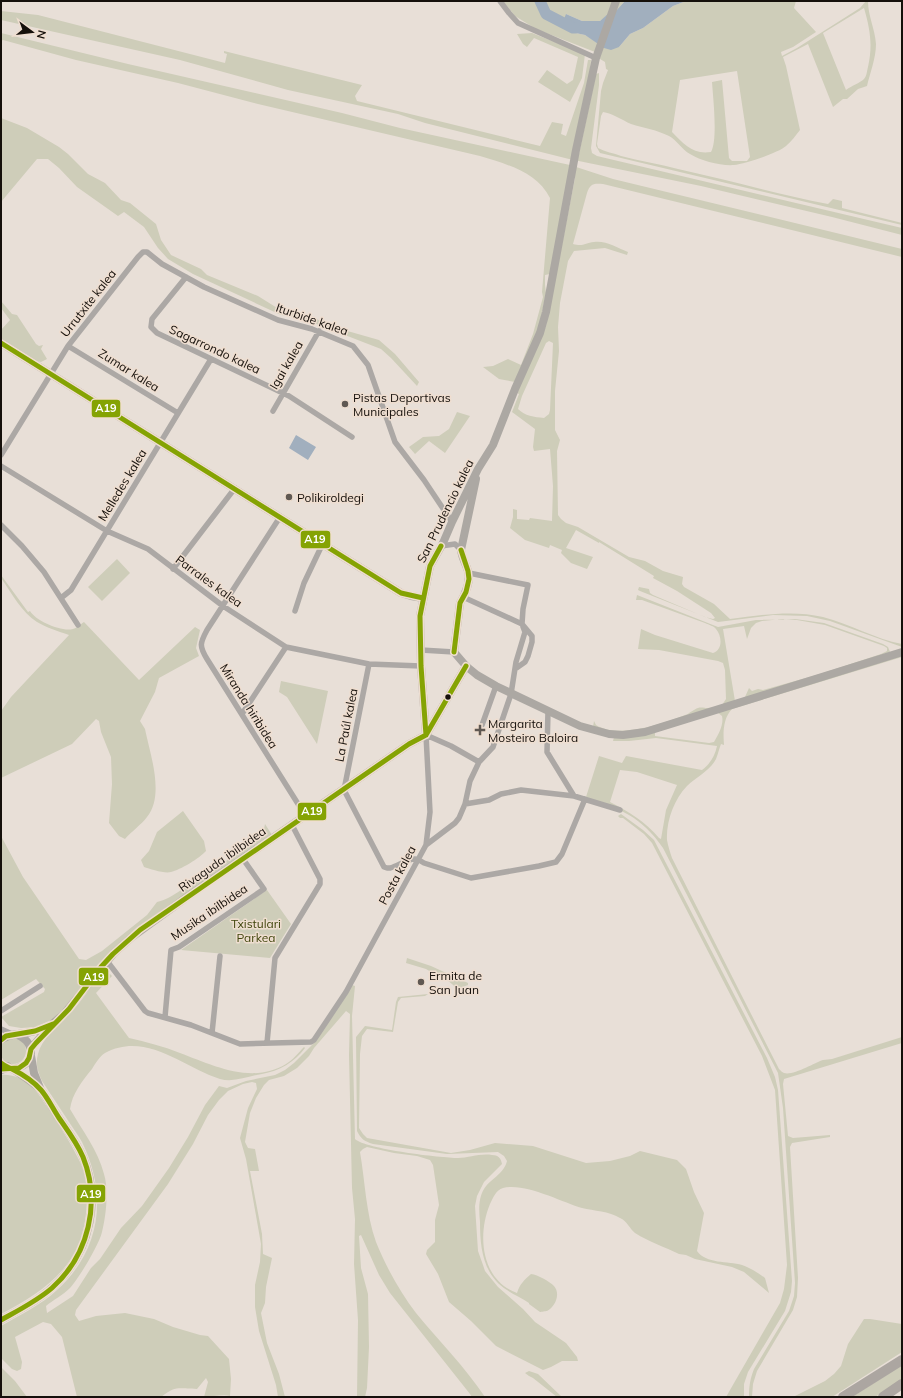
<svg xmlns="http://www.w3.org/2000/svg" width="903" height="1398" viewBox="0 0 903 1398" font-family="Mulish,sans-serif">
  <rect width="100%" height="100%" fill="#e8dfd7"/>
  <path fill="#cecdb9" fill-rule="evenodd" d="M503,1H625L614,13L609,14L600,21H582L566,14L571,32L585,35L598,43L595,52L536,29L515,16Z
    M686,1H796L794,8L816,32L793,47L781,52L782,56L797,48L860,8L866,1H868C868,16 875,29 876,44C876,58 870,73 867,86L858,89L847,99H843L833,107L808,44L783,57L786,66L800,130C796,135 791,142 786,146C778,153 745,164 734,165C721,166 701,161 690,154C682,150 677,140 669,136C657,130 644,128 631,124C622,120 612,113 603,112L601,116L597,144L598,148C605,152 614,153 621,156C640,161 659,164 678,169C728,180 777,194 828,204L833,199L842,201V208L902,223V225L600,153L596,146L601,91L603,83L608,70L606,69L605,62L600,59L599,55L602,47H619L630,34L643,28L673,6ZM864,8C870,29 873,45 868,67C867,70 867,76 864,79C860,83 851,86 846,90L823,33ZM737,71L750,157L747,161H732L729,158L722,80L712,82C713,97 718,140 711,152C693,155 684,144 672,132L680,80Z
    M1,11L38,15L225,63L227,54L224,53V51L362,85L355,96L357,101L540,146L552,122L563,124L561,134L566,136L584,83L588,60H591L590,70L572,153L579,154L596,74L599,73V85L591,148L592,153L597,156L902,228V235L832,217L701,186L569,159L425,123L398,114L288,90L180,60L1,20Z
    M1,33L128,64L342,113L400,128L570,165L613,179L902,249V257L603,184C593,183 590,184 587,193L573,244C583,247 585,243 594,242C605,240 618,248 628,252L627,255L605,248L574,251L568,261L560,303L558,327L559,351L555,391V430L560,440L557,451L558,515L561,519L566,523L578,527L629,557L645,561L663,571L683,577L682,584L684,587L714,604L730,619C761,615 793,610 823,617C850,624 875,639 902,644V647L830,621L807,616L773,615L718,622L640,591L638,590L639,587L649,589L650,593L653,595L705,617L713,619L715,618L711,613L677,591L653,578L654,576L599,542V543L576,530L566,548L593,557L587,569L571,563L561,553L562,550L550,545L549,548L525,540L510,528L513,517V509L517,510V519L529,520L530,518L552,521L553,486L550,449L534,451L533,447L535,429L512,412L519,394L517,393L546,326L575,178L568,177L550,274L545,275V285L546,293L539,327L515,382L499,379L483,367L493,366L508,359L521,365L533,334L543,297L542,292L550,198C537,172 506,164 480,156L258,104L178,83L76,60L3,40L1,41ZM549,341L553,343L550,410L549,414L544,418C534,417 525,416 518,409L522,396L546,343Z
    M532,33L585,54L582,78L570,102L538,82L547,70L567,84L573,80L578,57L534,38L527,47L523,44L517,34Z
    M1,118L27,128L59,147L68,154L88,174L105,183L121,200L130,203L156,224L161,240L171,255L201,269L207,275L258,296L282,311L306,315L344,330L379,340L395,354L419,382L417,386L391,358L381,349L301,318L281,315L193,274L168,259L158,248L144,227L124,212L118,216L77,187L59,168L48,159H37L1,202Z
    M1,301L12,314L17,315L36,344L39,346L43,345L41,349L47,359L41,362L36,361L1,339V330L10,320L1,308Z
    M457,412L470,416L445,453L429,441L415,454L409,447L423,437L439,436L449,429Z
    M117,559L130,573L102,601L88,587Z
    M1,575L28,612L30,611C36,621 61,632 73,629C77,628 81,624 84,622L139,680L195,627L200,630L196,648L199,656L159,678L155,692L140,721L145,729C150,754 165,795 147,817C141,825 132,831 125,839L119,836L109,823L112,784L111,757L101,732L99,721L96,719L72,744L1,778V711L11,697L69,635C58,631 47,628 37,622C22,613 11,592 1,578Z
    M637,595L718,627L756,620L795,619L824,623L883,644L888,647L890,652L749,699L745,697L749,688L752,691L758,689L763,690L820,674L881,654L887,651V648L884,646L825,625L797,620L783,619L762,621L756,623L751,628L747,639L744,626L723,629L735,701L734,703C716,708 698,714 680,719C652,728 622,739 593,727L594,721L596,725C618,739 662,724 685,715C689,714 694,709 698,708C701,707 705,708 707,708C712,708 718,706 722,705L726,699L725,670L723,663L718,661L659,650L638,649L641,629L655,635L713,653C723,650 722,636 716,629C714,626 709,625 705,623L642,600H636Z
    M902,654V657L732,709C723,718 723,733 724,745L721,744C719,749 718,754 716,759C710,771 696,777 687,786C674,799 666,822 667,840C668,846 670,852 672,858L779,1069C781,1071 782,1072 784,1073C793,1076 814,1063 823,1060C826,1060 829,1059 832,1059L902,1037V1043L784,1079L783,1084L788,1136L793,1138L830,1135V1137L792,1143L790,1147L798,1278L797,1297L793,1310L757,1371L753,1384L752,1397H749C749,1387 750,1379 754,1369L789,1311L794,1296L795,1283L783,1108L778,1073L663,848C641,816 620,809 586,797L599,756L622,763L626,756L702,770C710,764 715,756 717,746L656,738L629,741H613L614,737L655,731V736L709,743L714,742C719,734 724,724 722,716L717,712ZM620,770L637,772L677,785L666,810L661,839L659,838C646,822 628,811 610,802Z
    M281,681L328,691L317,744L287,697L279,692Z
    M183,811L204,841L206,851C200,858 180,870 171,872C165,874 150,869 144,867L141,860L149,851L157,832Z
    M621,814L643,830L654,840L767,1058L775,1077L778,1090L792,1281L791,1292L785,1311L748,1372L744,1384V1397H726L780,1303L784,1289L787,1265L775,1090L762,1056L652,843L644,834L623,818H620L618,816Z
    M265,824L272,835L138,927L115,947L63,1009L53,1019L37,1027L21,1028L9,1026L1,1017L44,992L45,989L36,979L1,1000V836L23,877L79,959L86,960L102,951L147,915L157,902C167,900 175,894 184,888C212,872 238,853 263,834Z
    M267,890L291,924L270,958L181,950Z
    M407,958L431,966L468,983V985L457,989C449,981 443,975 430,977L431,972L426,969L406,963Z
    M105,974H110L112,976L96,993L129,1038C146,1042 163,1046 180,1053C212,1065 252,1085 286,1064C293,1060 298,1053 304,1047L305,1048C295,1062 279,1071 262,1074C248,1076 234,1083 220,1079C183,1067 146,1031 105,1053C100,1056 95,1064 92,1069C82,1081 72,1094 70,1109C82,1130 98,1150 104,1174C109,1190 106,1216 102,1232C99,1245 79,1278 70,1288C63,1295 53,1300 46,1306L47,1313L73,1296L91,1268L100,1259L121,1228L142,1206L169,1168L188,1137L205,1105L219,1086L227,1088L246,1081L275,1075L285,1070L294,1063L316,1041L352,985L355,986L352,1016L355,1139C365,1149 442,1158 458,1158C469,1158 480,1153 492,1155C498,1155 501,1158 502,1164L484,1182L477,1196L475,1206L478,1251L483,1265L485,1271L498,1287L523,1309L535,1322L566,1343L577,1357L578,1361H562L551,1367L543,1370L496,1346L471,1321L449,1302L438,1274L426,1254L427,1250L435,1242V1220L439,1205L433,1165L430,1160L417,1156L394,1153L367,1147L363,1149L360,1152C365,1181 366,1214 376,1242C386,1267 400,1292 416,1313C439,1341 465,1367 485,1397H472L470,1394L390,1293L379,1275L361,1235L359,1236L361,1268L368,1294L369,1347L367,1388L365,1397H357L358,1320L354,1264L355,1219L352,1188L349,1055L350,1014L346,1011L314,1048L309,1056L297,1068L284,1076L269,1080L264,1085L256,1098L250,1113L245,1142L248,1148L255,1149L259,1171H250L262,1234L263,1254L272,1258L266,1287L265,1303L261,1313L267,1343L279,1374L285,1397H278L276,1385L259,1331L255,1307V1285L260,1262L261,1244L246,1159L240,1138L248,1108L257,1089L256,1083L252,1082L243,1084L228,1091L219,1100L208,1115L193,1144L168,1184L76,1310L75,1315L79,1321L96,1316L125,1313L154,1319L173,1327L200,1335L208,1336L229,1359L231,1379L230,1396C223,1394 212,1397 204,1397L208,1382L206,1378L197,1389C178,1389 177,1385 161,1397H77L62,1337L51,1324L43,1322L15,1337L22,1362L21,1369L17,1371L12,1369L1,1358V1326C20,1315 41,1305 57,1290C101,1250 108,1195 82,1142C78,1135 73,1128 69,1122C60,1108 51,1095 42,1081C38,1072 35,1064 38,1054C42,1037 60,1025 72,1011C82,1000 91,987 100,975Z
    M428,994L425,996L401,998L398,1002L393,1032L367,1029L362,1036L360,1054L359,1128L363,1134L367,1138L451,1153L470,1150L495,1143L533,1146L586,1163L610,1161L630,1156L640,1151L677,1160L686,1169L694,1192L704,1213L697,1251C706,1264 728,1261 742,1265C751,1268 758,1273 765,1278L769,1293L744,1272L732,1267L695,1259L686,1255L679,1254C665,1247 649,1242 635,1233C630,1229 627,1221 620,1218C609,1211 594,1211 582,1208C562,1202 524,1182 503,1188C496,1190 493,1198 490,1204C477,1235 481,1280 517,1293C520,1284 524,1280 531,1274C538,1275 549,1281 554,1286C561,1294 555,1307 547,1311C546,1311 541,1312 540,1312L529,1304V1303C522,1298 514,1295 507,1290C483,1275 480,1248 480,1222C479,1211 478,1199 484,1189C490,1179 504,1174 507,1161L504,1156L498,1152L447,1154L373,1144C364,1141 361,1139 357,1131L356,1037L365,1026L392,1030L396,1002L398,997Z
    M0 1051a13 13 0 1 1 26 0a13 13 0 1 1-26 0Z
    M1,1075C11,1074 22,1078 29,1084C37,1090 42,1100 48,1108C59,1125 69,1140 78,1158C80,1162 83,1167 84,1172C89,1189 87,1221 81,1238C68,1276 35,1296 1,1314Z
    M864,1319H870L902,1324V1352L832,1397H793L825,1381L834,1374L841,1366L848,1344Z
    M902,1365V1380L875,1397H852Z
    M1,1367L15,1381L27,1397H2Z
    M529,1371L538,1374L562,1397H557L533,1378L529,1376L525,1373Z"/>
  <path fill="#a1afbe" d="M625,1H686L673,6L643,28L630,34L619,47L611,50L604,48L585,35L571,32L561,27L566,14L582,21H600L609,13H614Z
    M296,435L316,447L308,460L289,448Z"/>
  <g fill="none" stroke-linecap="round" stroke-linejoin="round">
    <path stroke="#a1afbe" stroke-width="11" d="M540,1L546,14L573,28H575"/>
    <path stroke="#aca8a5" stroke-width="5.5" d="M500,1L509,13L518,23L596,58
      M186,277L152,319L151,327L157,333L289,396L352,437
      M68,346L178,413
      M273,411L319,331
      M1,455L68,346L138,257L143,252H147L162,264L204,287L278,320L312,329L353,346L368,365L395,442L424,480L452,522
      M1,466L107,531L148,549L223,606L286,647L369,664L421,666
      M280,517L207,630C200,643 199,646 207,659L305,815
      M1,525L22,546L44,572L78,625
      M441,546L455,544L461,550
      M173,569L235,488
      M463,597L522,624L532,636V642L528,656L525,662L515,669
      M61,598L71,590L211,359
      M295,611L304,583L323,543
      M421,650L454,652
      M369,664L344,790L384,867L387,868H390C399,866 410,856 419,860
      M548,711L547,752L574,796L620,810
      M242,714L286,647
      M482,725L496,686
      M465,804L489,800L501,794L521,790L574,796
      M426,845L455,823L459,818L465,804L470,781L479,762L493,747L511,694L516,662L525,632L522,624L523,609L528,585L469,573
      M419,860L424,863L471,878L539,866L556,862L562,854L585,799
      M107,961L145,1011L148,1013L191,1025L240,1044L311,1042L314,1040L346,992L426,845L430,812L426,735L451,746L479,762
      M1,1011L40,986
      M165,1017L171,950L179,947L264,889L243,859
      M1,1029L12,1034
      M212,1033L220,956
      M267,1043L275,958L320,884V879L292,825"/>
    <path stroke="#aca8a3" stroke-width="8" d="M1,343L401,593L411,596L423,598
      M476,479L461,550C462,558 466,564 468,571C471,581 465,595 460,603L454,652L466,666L477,675L496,686L580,726L609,734L623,735L645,732L902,652
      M426,735L421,666L420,616L430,566L443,543L452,522L478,469L493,445L515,389L540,333L546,312L576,150L596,58L616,1
      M426,735L466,666
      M1,1040C11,1032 24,1035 35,1031C40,1030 46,1028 51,1026
      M31,1048L51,1025L64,1014L114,953L132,937L187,897L409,744L426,735
      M31,1056L34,1073L40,1088
      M1,1063C5,1067 10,1067 14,1070C23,1076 33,1082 41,1090C48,1099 53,1109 59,1118C68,1131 77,1143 83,1157C101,1199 90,1249 59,1281C43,1298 21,1309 1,1320
      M12,1069C34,1067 38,1044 18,1035"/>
    <path stroke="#aca6a1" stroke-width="10" d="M1,1069L7,1067
      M843,1397L902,1360
      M883,1397L902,1384"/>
    <defs>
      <path id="bus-1" d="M1,343L401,593L423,598
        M454,652L460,603L466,592L469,579L468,571L461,550
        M426,735L421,666L420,616L430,566L441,546
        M426,735L466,666
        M1,1040L6,1036L35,1031L53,1024
        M1,1063C4,1066 8,1067 12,1069C22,1074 34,1082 41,1090C48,1098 53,1109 59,1118C68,1131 77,1143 83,1157C101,1202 89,1255 52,1288C37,1301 19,1310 1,1320
        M1,1069L19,1068L26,1063L29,1058L31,1049L36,1043L69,1009L101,967L113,954L140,930L409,744L426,735"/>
    </defs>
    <use href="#bus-1" stroke="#efded0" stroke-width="8"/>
    <use href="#bus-1" stroke="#85a303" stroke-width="5"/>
  </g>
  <g fill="#5f5852" stroke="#efded0" stroke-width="1.5">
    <circle cx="345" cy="404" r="4"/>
    <circle cx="289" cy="497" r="4"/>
    <path d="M478 724h4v4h4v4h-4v4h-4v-4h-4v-4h4z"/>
    <circle cx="421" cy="982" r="4"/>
  </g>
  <circle fill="#15100b" stroke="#efded0" stroke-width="1.5" cx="448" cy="697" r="3.5"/>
  <g text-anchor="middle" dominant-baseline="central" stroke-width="3" stroke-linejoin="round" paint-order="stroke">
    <g font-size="12" fill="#15100b" stroke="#efded0">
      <text transform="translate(88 303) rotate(-52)">Urrutxite kalea</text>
      <text transform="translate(312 319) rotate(19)">Iturbide kalea</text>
      <text transform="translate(215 349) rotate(25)">Sagarrondo kalea</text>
      <text transform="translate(286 365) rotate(-60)">Igai kalea</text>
      <text transform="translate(129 370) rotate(32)">Zumar kalea</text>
      <text transform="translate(122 485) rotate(-59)">Melledes kalea</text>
      <text transform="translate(445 511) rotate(-64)">San Prudencio kalea</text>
      <text transform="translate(209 581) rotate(36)">Parrales kalea</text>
      <text transform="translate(249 706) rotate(58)">Miranda hiribidea</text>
      <text transform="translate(346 725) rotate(-79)">La Paúl kalea</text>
      <text transform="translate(222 859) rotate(-35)">Rivaguda ibilbidea</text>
      <text transform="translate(397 875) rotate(-62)">Posta kalea</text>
      <text transform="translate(209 912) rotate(-34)">Musika ibilbidea</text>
    </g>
    <g font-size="12" fill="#15100b" stroke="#efded0" text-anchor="start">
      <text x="353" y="397">Pistas Deportivas<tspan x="353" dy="14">Municipales</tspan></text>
      <text x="297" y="497">Polikiroldegi</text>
      <text x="488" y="723">Margarita<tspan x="488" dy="14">Mosteiro Baloira</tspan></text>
      <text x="429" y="975">Ermita de<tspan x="429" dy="14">San Juan</tspan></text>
    </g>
    <g font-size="12" fill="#3f450c" stroke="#efded0">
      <text x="256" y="923">Txistulari<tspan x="256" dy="14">Parkea</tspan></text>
    </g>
  </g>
  <g stroke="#efded0" stroke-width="1.5">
    <rect x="91" y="399" width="30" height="19" rx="4" fill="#85a303"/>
    <rect x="300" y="530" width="31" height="19" rx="4" fill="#85a303"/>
    <rect x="297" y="802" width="30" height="19" rx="4" fill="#85a303"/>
    <rect x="78" y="967" width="31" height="19" rx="4" fill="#85a303"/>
    <rect x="76" y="1184" width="30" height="19" rx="4" fill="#85a303"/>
  </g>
  <g font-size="11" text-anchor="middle" font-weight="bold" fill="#fff">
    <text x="106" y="412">A19</text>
    <text x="315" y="543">A19</text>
    <text x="312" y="815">A19</text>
    <text x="94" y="981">A19</text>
    <text x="91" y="1198">A19</text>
  </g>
  <rect width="903" height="1398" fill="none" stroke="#15100b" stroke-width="4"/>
  <g transform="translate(32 32) rotate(105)" stroke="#efded0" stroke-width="3" paint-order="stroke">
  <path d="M0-3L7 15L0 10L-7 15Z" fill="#15100b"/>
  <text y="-6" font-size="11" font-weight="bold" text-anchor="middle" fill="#15100b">N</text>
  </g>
</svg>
